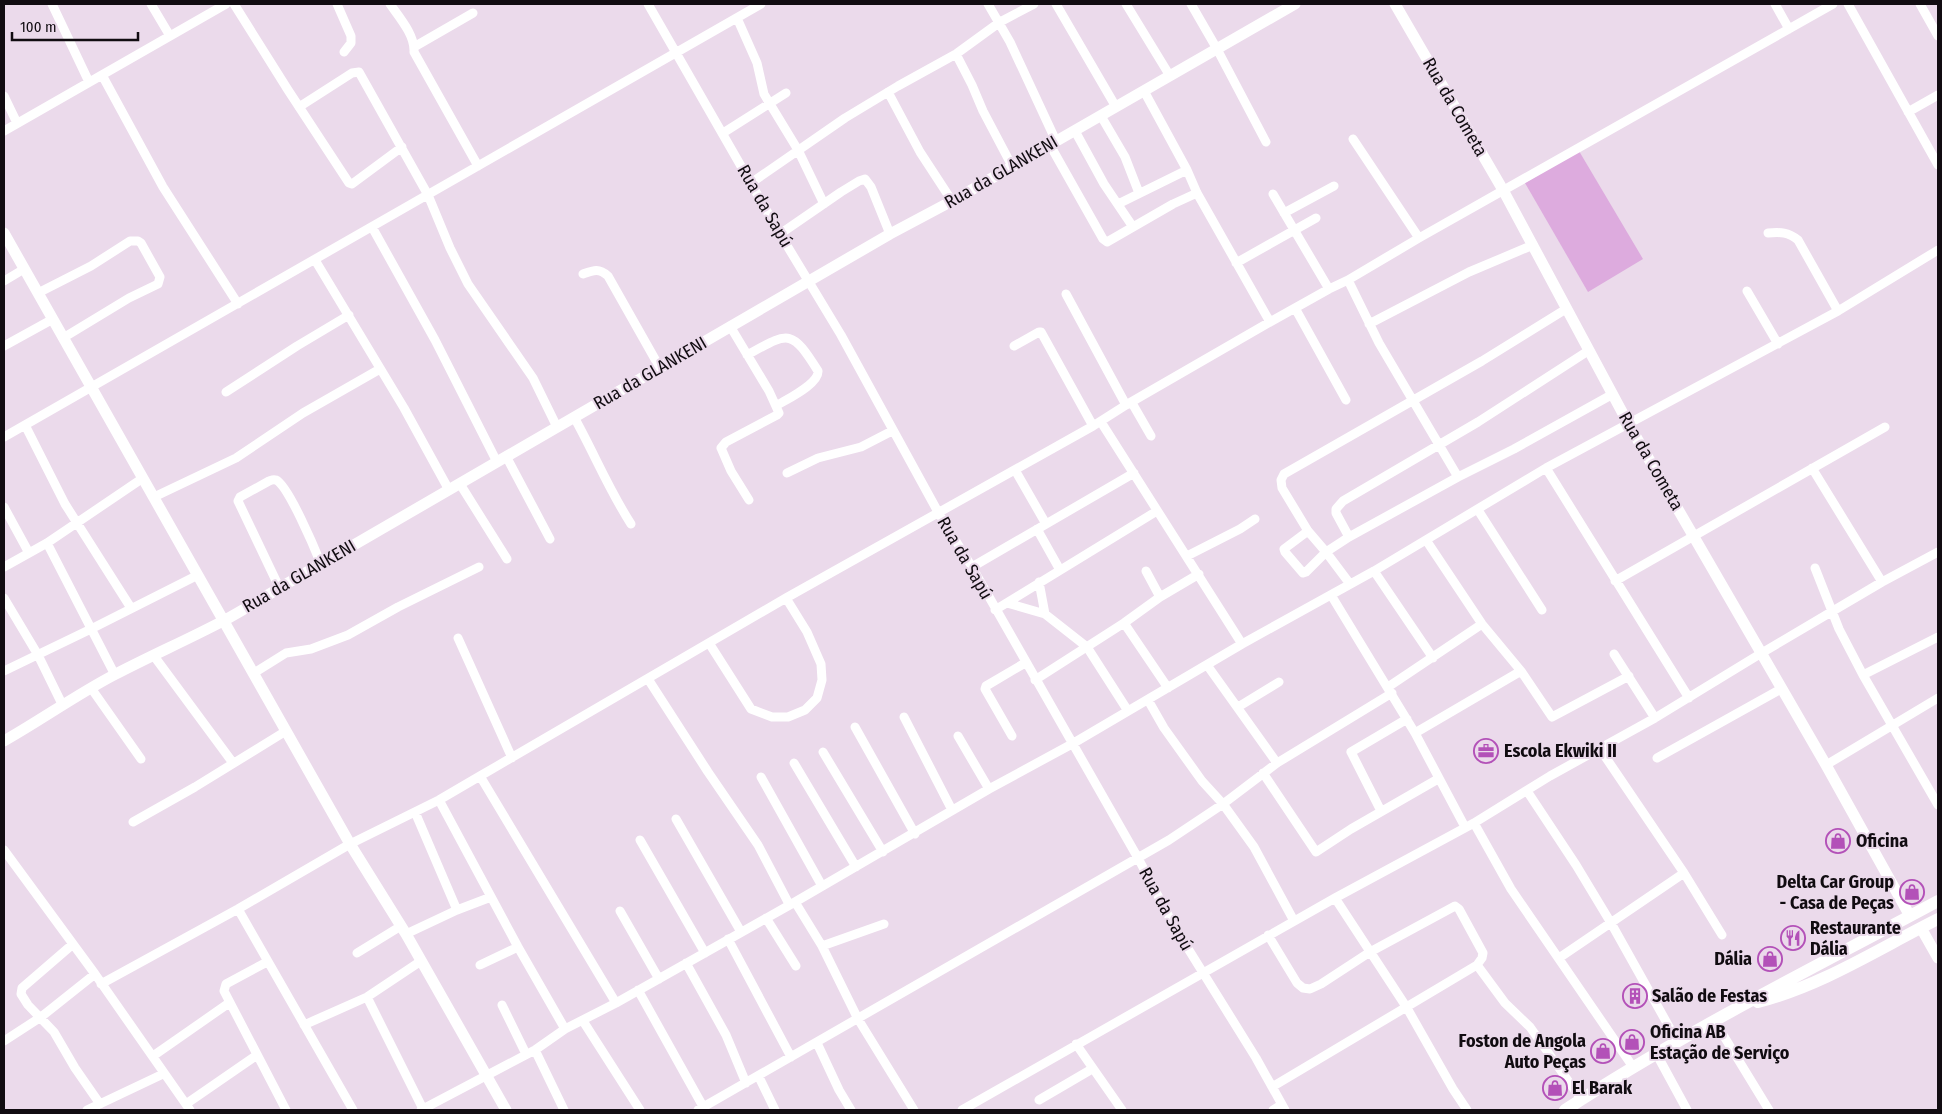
<svg xmlns="http://www.w3.org/2000/svg" width="1942" height="1114" viewBox="0 0 1942 1114" font-family="'Fira Sans Condensed',sans-serif">
  <rect width="100%" height="100%" fill="#ebdaeb"/>
  <path fill="#ddabde" d="M1579,151L1643,259L1588,292L1525,183Z"/>
  <g fill="none" stroke-linecap="round" stroke-linejoin="round">
    <path stroke="#fff" stroke-width="9" d="M52,4L89,82
      M151,4L170,36
      M234,4L288,90L349,183L352,184L402,147
      M337,4L351,36V43L344,52
      M390,4C399,17 415,35 414,52L478,166
      M648,4L780,234L841,335L938,512L972,567L1138,858L1174,926L1256,1058L1285,1110
      M988,4L1010,42L1056,141
      M1056,4L1116,107
      M1126,4L1170,76
      M1191,4L1217,49L1266,142
      M1775,4L1789,29
      M1848,4L1938,165
      M1920,4L1938,36
      M737,18L757,63L764,94L798,150L824,204
      M414,47L473,13
      M956,54L972,85L983,111L1012,166
      M102,75L163,187L238,304
      M1144,91L1187,170L1197,193L1270,322
      M888,92L920,152L952,201
      M4,96L17,123
      M299,107L352,73L359,72L428,195L450,248L468,284L533,378L557,427
      M1908,112L1938,95
      M1101,116L1125,157L1139,193
      M4,131L226,4
      M1075,131L1104,184L1133,227
      M723,133L786,93
      M1353,139L1419,238
      M1050,145L1103,239L1107,242L1173,204L1197,193
      M751,183L845,118L898,86L956,54L1000,22L1034,4
      M1273,194L1329,289
      M1118,204L1187,170
      M1284,213L1334,186
      M372,227L435,340L497,462
      M1768,233C1781,232 1788,232 1798,240L1838,311
      M780,234L841,192L859,181L865,179L871,187L890,234
      M315,260L404,408L449,490
      M1236,263L1316,218
      M583,274C594,270 599,268 608,276L660,368
      M1348,280L1379,343L1458,477
      M4,281L24,269
      M1747,291L1778,344
      M38,293L91,266L130,241H138L141,243L160,277L158,284L129,298L63,338
      M1066,294L1126,405
      M1295,308L1346,400
      M1369,324L1469,272L1533,245
      M730,326L769,391L779,413L777,415L726,442L721,448L731,471L749,500
      M4,346L53,319
      M1014,346L1039,332H1041L1093,426
      M747,355C789,332 791,328 818,371C819,384 787,399 776,406
      M226,392L297,346L349,315
      M1132,403L1151,436
      M574,417C594,453 609,490 631,524
      M1101,422L1242,644
      M25,425L65,504L131,608
      M4,437L761,4
      M506,456L550,539
      M1546,468L1689,698
      M1812,468L1882,582
      M1015,470L1046,524
      M787,473L818,458L861,447L892,431
      M460,484L507,559
      M154,497L236,458L303,413L380,369
      M4,507L29,553
      M1478,510L1542,610
      M1037,529L1060,570
      M1308,531L1284,549L1285,552L1303,573L1306,572L1326,552L1349,537L1458,477L1514,449L1613,394
      M1349,537L1336,513V509L1343,501L1478,422L1588,351
      M1426,540L1482,624L1521,671L1552,717L1629,676
      M47,543L115,675
      M1187,556L1240,529L1255,519
      M4,567L47,543L143,478
      M972,567L1134,473
      M1815,568L1839,629L1863,675L1938,805
      M1146,571L1160,597
      M1374,571L1433,658
      M1615,581L1885,427
      M1039,582L1045,614
      M1350,584L1326,552L1308,531L1282,488L1281,480L1284,474L1482,361L1566,309
      M279,587L238,501L240,497L269,481C272,480 273,479 276,480C288,485 315,549 321,564
      M1331,595L1415,733L1465,827
      M4,598L38,655L62,704
      M1007,603L1045,614L1087,647L1128,711
      M995,610L1157,511
      M1124,623L1168,688
      M458,638L512,758
      M709,643L751,709L772,717H788L805,710L817,698L822,680L821,664L807,632L786,598
      M1614,654L1655,718
      M154,656L233,763
      M1207,665L1277,763
      M4,671L91,629L198,575
      M254,673L286,653L311,649L348,635L398,607L479,567
      M1863,675L1938,637
      M648,679L708,772L758,845L789,904
      M1035,680L1124,623L1160,597L1199,574
      M1388,687L1482,624
      M91,688L141,759
      M1148,700L1164,728L1202,781L1223,804L1254,847L1294,921
      M1238,707L1279,682
      M904,717L952,810
      M855,727L915,834
      M1415,733L1521,671
      M958,736L989,789
      M1012,736L985,689L986,686L1025,663
      M1600,749L1684,873L1722,935
      M823,752L883,852
      M1657,758L1781,689
      M794,763L856,867
      M1826,765L1938,698
      M1263,773L1316,852L1351,829L1438,779
      M480,776L616,1003
      M761,777L822,886
      M1527,791L1576,865L1611,923L1677,1041
      M439,800L518,947L565,1029
      M1381,811L1351,752L1407,719
      M415,812L457,910
      M676,819L741,932
      M133,822L195,787L286,731
      M1474,823L1511,889L1633,1067
      M640,840L705,953
      M4,850L95,974L190,1110
      M1335,898L1407,1008L1453,1089L1467,1110
      M795,902L822,946L858,1019L914,1110
      M238,909L353,1110
      M620,911L659,979
      M766,918L796,966
      M406,934L457,910L491,897
      M1268,935L1297,983L1303,988L1310,989L1321,984L1370,952L1455,906L1459,909L1483,953L1482,958L1477,965L1272,1087
      M728,939L791,1057
      M73,944L22,988L21,994L28,1005L54,1032L75,1068L100,1104
      M822,946L884,924
      M357,953L401,926
      M1559,958L1684,873
      M267,962L226,984L224,991L286,1110
      M686,963L726,1035L746,1083
      M480,965L518,947
      M1477,965L1505,1003L1530,1027L1581,1099
      M101,984L238,909L350,844L439,800L480,776L786,598L1093,426L1126,405L1270,322L1329,289L1348,280L1419,238L1833,4
      M638,990L705,1110
      M367,997L423,1109
      M502,1005L526,1054
      M1714,1020L1769,1110
      M583,1021L640,1110
      M304,1025L367,997L421,961
      M4,1041L41,1017L95,974
      M817,1043L839,1090L851,1110
      M1076,1044L1122,1110
      M535,1050L564,1110
      M1656,1053L1687,1110
      M153,1056L229,1003
      M759,1077L775,1110
      M1039,1100L1092,1069
      M186,1104L257,1055
      M87,1110L163,1074
      M421,1110L535,1050L565,1029L616,1003L795,902L989,789L1072,744L1242,644L1374,571L1546,468L1838,311L1938,250
      M698,1110L1169,840L1223,804L1277,763L1392,693
      M962,1110L1335,898L1474,823L1550,776L1655,718L1760,654L1882,582L1938,552
      M1273,1110L1281,1105"/>
    <path stroke="#fff" stroke-width="11" d="M1395,4L1503,190L1628,423L1826,765L1910,916
      M4,233L350,844L406,934L506,1110
      M4,741C41,720 76,695 114,675C150,656 187,640 223,621C256,603 288,582 321,564L890,234L952,201L1295,4
      M1921,928L1938,958"/>
    <path stroke="#fff" stroke-width="12" d="M1758,1002C1823,985 1878,949 1938,919
      M1565,1110C1684,1032 1812,969 1938,901"/>
  </g>
  <defs>
    <symbol id="office-ring" viewBox="-11 -11 22 22"><circle r="9.5" fill="#ebdaeb" stroke="#b351b8" stroke-width="1.5"/><path d="M-6-3h4V-5.5h4V-3h4V5H-6ZM-1-4.5V-3h2v-1.5ZM-6 0V1H6V0Z" fill="#b351b8"/></symbol>
    <symbol id="shop-ring" viewBox="-11 -11 22 22"><circle r="9.5" fill="#ebdaeb" stroke="#b351b8" stroke-width="1.5"/><path d="M-5-2.5h2.3a2.7 3.5 0 0 1 5.4 0H5L5.5 6h-11ZM-1.5-2.5h3a1.5 2.3 0 0 0-3 0Z" fill="#b351b8"/></symbol>
    <symbol id="restaurant-ring" viewBox="-11 -11 22 22"><circle r="9.5" fill="#ebdaeb" stroke="#b351b8" stroke-width="1.5"/><path d="M-5-6h1v4h1v-4h1v4h1v-4h1v5L-1.5 .5V6h-2V.5L-5-1ZM5-6V6H3V1.5H1.5Q1.5-4 5-6Z" fill="#b351b8"/></symbol>
    <symbol id="building-ring" viewBox="-11 -11 22 22"><circle r="9.5" fill="#ebdaeb" stroke="#b351b8" stroke-width="1.5"/><path d="M-4-6H4V6H1V3H-1V6H-4ZM-2.5-4.3h1.7v1.8h-1.7ZM.8-4.3h1.7v1.8H.8ZM-2.5-1h1.7V.8h-1.7ZM.8-1h1.7V.8H.8Z" fill="#b351b8"/></symbol>
  </defs>
  <g fill-rule="evenodd">
    <use href="#office-ring" x="1472" y="737" width="28" height="28"/>
    <use href="#shop-ring" x="1824" y="827" width="28" height="28"/>
    <use href="#shop-ring" x="1898" y="878" width="28" height="28"/>
    <use href="#restaurant-ring" x="1779" y="924" width="28" height="28"/>
    <use href="#shop-ring" x="1756" y="945" width="28" height="28"/>
    <use href="#building-ring" x="1621" y="982" width="28" height="28"/>
    <use href="#shop-ring" x="1618" y="1028" width="28" height="28"/>
    <use href="#shop-ring" x="1589" y="1037" width="28" height="28"/>
    <use href="#shop-ring" x="1541" y="1074" width="28" height="28"/>
  </g>
  <g text-anchor="middle" dominant-baseline="central" stroke-width="4" stroke-linejoin="round" paint-order="stroke">
    <g font-size="18" fill="#110c11" stroke="#ebdaeb">
      <text transform="translate(1455 107) rotate(60)">Rua da Cometa</text>
      <text transform="translate(1001 172) rotate(-30)">Rua da GLANKENI</text>
      <text transform="translate(765 206) rotate(60)">Rua da Sapú</text>
      <text transform="translate(650 373) rotate(-30)">Rua da GLANKENI</text>
      <text transform="translate(1651 461) rotate(60)">Rua da Cometa</text>
      <text transform="translate(965 558) rotate(60)">Rua da Sapú</text>
      <text transform="translate(299 576) rotate(-30)">Rua da GLANKENI</text>
      <text transform="translate(1166 909) rotate(61)">Rua da Sapú</text>
    </g>
    <g font-size="18" font-weight="bold" fill="#110c11" stroke="#ebdaeb" text-anchor="start">
      <text x="1504" y="751">Escola Ekwiki II</text>
      <text x="1856" y="841">Oficina</text>
      <text x="1894" y="882" text-anchor="end">Delta Car Group<tspan x="1894" dy="21">- Casa de Peças</tspan></text>
      <text x="1810" y="928">Restaurante<tspan x="1810" dy="21">Dália</tspan></text>
      <text x="1752" y="959" text-anchor="end">Dália</text>
      <text x="1652" y="996">Salão de Festas</text>
      <text x="1650" y="1032">Oficina AB<tspan x="1650" dy="21">Estação de Serviço</tspan></text>
      <text x="1586" y="1041" text-anchor="end">Foston de Angola<tspan x="1586" dy="21">Auto Peças</tspan></text>
      <text x="1572" y="1088">El Barak</text>
    </g>
  </g>
  <rect width="1942" height="1114" fill="none" stroke="#110c11" stroke-width="10"/>
  <path d="M12 32v8h126v-8" fill="none" stroke="#110c11" stroke-width="2.5"/>
  <text x="20" y="32" font-size="15" fill="#110c11" stroke="#ebdaeb" stroke-width="4" paint-order="stroke">100 m</text>
</svg>
